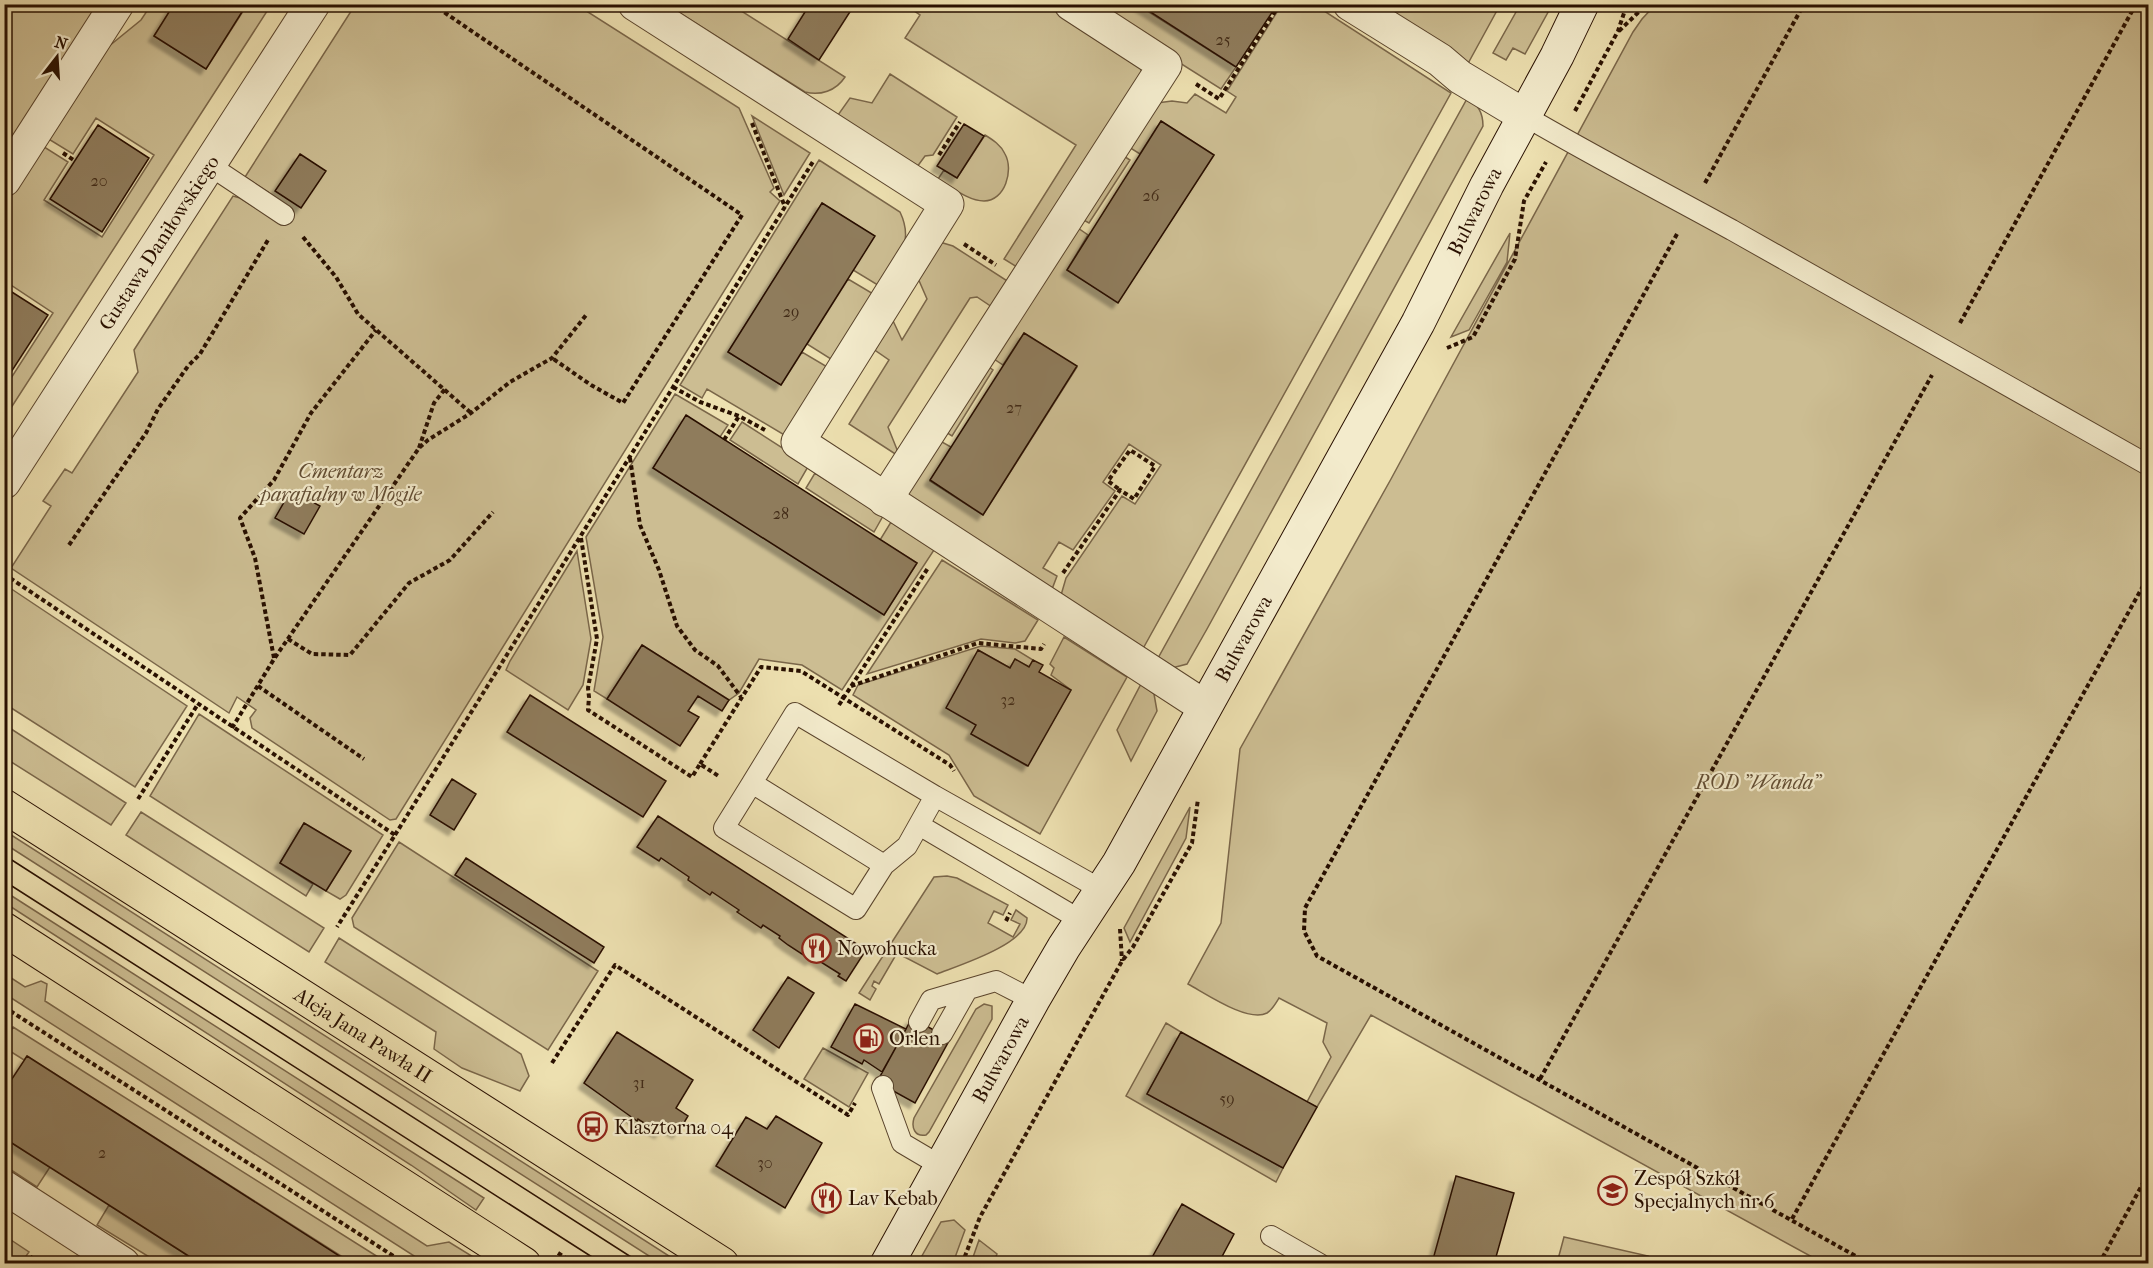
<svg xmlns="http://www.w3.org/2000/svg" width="2153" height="1268" viewBox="0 0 2153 1268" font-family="'IM FELL French Canon',serif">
  <defs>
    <filter id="shadow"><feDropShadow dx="-5.5" dy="5.5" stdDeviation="1.5" flood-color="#0004"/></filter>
  </defs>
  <rect width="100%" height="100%" fill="#ede0b0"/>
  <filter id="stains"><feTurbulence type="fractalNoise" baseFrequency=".00333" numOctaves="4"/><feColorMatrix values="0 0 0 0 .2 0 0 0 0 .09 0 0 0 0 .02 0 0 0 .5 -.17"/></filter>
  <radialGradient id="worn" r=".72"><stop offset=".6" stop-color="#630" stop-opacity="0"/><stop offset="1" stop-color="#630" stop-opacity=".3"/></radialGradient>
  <path fill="#ccbd92" stroke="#7a6649" stroke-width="1.5" d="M1656,4L2148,5V1263H1823L1371,1015L1317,1107L1307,1102L1331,1057L1323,1042L1327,1023L1279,998C1276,1003 1272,1010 1267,1013C1248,1023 1205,993 1188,984L1221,923L1240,749L1391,479L1633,32L1642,19Z
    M5,5H100L5,152Z
    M151,5H174L154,36L206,69L247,5H271L9,411L5,409L4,389L53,313L5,281V194L38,143L68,162L44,200L102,237L154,155L96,118L73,154L42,135L92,60L141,20Z
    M355,5H577L739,108L774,188L770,192L780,201L396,819L390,820L252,728L250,718L256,710L237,697L229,713L11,568L51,506L43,501L65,469L72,473L138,372L134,350L233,196L240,198L257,209L268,192L245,177Z
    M667,5H732L845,77C836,91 820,96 805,92Z
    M910,5H1054L1132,54L1141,69L1142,79L1022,270L1004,259L1076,145L905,38L920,15L908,7Z
    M1088,5H1138L1236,67L1221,89Z
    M1273,5H1315L1451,93L1140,654L1059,602L1066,578L1122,496L1135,504L1161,465L1129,444L1103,482L1115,491L1073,550L1059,542L1043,568L1057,576L1049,597L909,504L906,489L935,438L951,447L930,481L983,515L1077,367L1024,333L1003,365L988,355L1072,224L1088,235L1067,270L1118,302L1214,155L1161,121L1140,154L1124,144L1157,103L1172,101L1187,103L1195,94L1226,113L1236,97L1227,91L1279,9Z
    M1376,5H1500L1465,69Z
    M1520,5H1552L1525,54L1513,48L1506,60L1493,53Z
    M890,74L957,117L933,155L925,156L917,167L838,115L850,98L872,103Z
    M1468,97C1478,106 1483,112 1483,126L1207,629L1187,664L1172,668L1157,660Z
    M752,116L810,153L784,195Z
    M985,135C993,140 1001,145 1005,154C1014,170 1005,201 984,201C968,201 952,187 938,179L944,170L957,178Z
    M1119,153L1130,160L1089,223L1078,217Z
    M819,160L900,212C915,243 897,261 881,287L853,270L874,236L822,203L728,352L781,385L802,352L829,368L786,436L707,389L702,398L680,385Z
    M1510,233L1507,262L1469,330L1451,337Z
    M933,240L953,246L1012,284L995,309L977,297L970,298L888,427L900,457L849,424L889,360L866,344L888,310L902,340L927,299L914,269Z
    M848,279L875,295L834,361L807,344Z
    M983,363L993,370L952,436L941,429Z
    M675,394L728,425L720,437L653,468L884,615L917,563L880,540L891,522L934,550L842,690L802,665L759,659L739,693L729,700L642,645L607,699L594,691L603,637L586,537Z
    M742,422L809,465L798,484L730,440Z
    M815,473L883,516L874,532L806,488Z
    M577,551L591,639L583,685L568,710L506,670L510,661Z
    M942,560L1038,620L1025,641L1015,643L981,639L867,674Z
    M4,584L187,706L135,787L5,704Z
    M1064,637L1127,677L1040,834L974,796L949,755L853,695L858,685L981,646L1015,649L1033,660L1029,667L1015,659L1010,668L978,650L976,725L971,734L1027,766L1071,690L1051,675L1054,668L1050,664Z
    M1141,684L1154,694L1157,711L1131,761L1117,730Z
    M199,714L383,835L346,895L340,899L326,891L351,851L304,823L280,863L313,884L306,896L150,796Z
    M5,725L126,803L111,825L5,758Z
    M1190,807L1186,838L1130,942L1124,928Z
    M141,812L324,928L309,952L126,835Z
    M4,831H5L680,1263H660L5,844Z
    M399,842L598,971L548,1050L354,927L352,918Z
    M947,876L957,878L1008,905L1003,915L994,911L988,923L1013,937L1020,924L1011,920L1016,910L1027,918C1028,944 957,966 937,974L897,953L879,984L874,981L872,986L876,989L870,1000L859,993L934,877Z
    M4,891L484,1198L476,1210L411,1165L5,903Z
    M339,938L521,1054L529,1076L520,1091L462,1068L434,1049L436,1032L325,962Z
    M5,974L25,987L41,981L47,984L45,1001L427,1246L449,1242L483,1263H425L5,994Z
    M984,1004L992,1006V1019L929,1132L926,1135C915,1137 911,1128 914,1118L976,1009Z
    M1166,1023L1181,1032L1147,1094L1283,1168L1276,1182L1126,1096Z
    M13,1027L386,1262V1263H352L27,1056L24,1060L5,1048V1040Z
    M823,1048L868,1073L849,1107L804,1079Z
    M4,1138L50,1167L37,1187L5,1166Z
    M109,1205L187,1255L181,1263H159L97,1225Z
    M954,1220L965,1230L953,1263H918L941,1222Z
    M5,1236L29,1252L21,1263H5Z
    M1564,1237L1648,1256L1646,1263H1557Z
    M979,1240L997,1254L993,1263H971Z"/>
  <path fill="#8f7c5c" stroke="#291000" stroke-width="1.5" filter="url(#shadow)" d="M174,4H247L206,69L154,36Z
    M810,4H855L819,60L788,39Z
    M1138,4H1263L1273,11L1236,67Z
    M1161,121L1214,155L1118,303L1067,270Z
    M964,124L984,136L957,178L937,166Z
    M98,125L149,158L102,232L50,199Z
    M300,154L326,171L301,208L275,191Z
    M822,203L875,236L781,385L728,352Z
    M4,287L48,315L4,383Z
    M1024,333L1077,366L983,515L930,480Z
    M686,415L917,563L884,615L653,468Z
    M291,490L320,506L304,534L275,518Z
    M642,645L729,700L722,711L698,696L688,711L699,717L680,746L607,699Z
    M978,650L1010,668L1015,659L1029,667L1033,660L1043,665L1039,672L1071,690L1028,766L971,734L976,725L946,708Z
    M530,695L666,781L643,817L507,732Z
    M452,779L476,794L454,830L430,815Z
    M658,816L866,950L846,981L838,976L840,974L813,957L811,960L788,945L779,938L780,936L763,925L761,928L737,912L739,910L712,892L710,895L688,880L689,877L661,858L659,861L637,847Z
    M304,823L351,851L326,891L280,863Z
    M466,858L604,947L594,963L455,875Z
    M788,977L814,993L779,1048L753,1030Z
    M855,1004L906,1029L882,1072L864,1060L862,1064L831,1047Z
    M912,1018L950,1039L915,1103L877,1082Z
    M617,1032L693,1080L676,1108L688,1116L678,1133L665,1125L660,1133L638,1119L637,1121L584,1083Z
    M1181,1032L1317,1107L1283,1168L1147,1094Z
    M27,1056L352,1264H201L187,1255L4,1138V1091Z
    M776,1116L822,1143L785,1208L716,1166L746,1117L767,1129Z
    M1456,1176L1514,1193L1494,1264L1432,1263Z
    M825,1183L840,1192L828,1212L813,1204Z
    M1182,1204L1234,1234L1218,1264H1154L1150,1261Z"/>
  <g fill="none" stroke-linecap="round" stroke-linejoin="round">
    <defs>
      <path id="lane" d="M1525,116C1593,156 1663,192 1732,230C1871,308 2010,386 2148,465
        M209,165L284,215
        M752,783L724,828L856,909L884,865
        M935,796L907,846L884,865L752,783L795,713L935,796L1102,890
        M919,825L1082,921
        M919,1022L931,1000L996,981L1033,1000
        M942,1034L967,990
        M883,1086L882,1088L902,1143L941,1166
        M1271,1236L1320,1264"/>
      <g id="street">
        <path d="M635,4L947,204L798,442L1205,707"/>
        <path d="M1350,4L1440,60L1460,77L1525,116"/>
        <path d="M4,180L117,4"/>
        <path id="s1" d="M4,482L313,4"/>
        <path d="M885,500L1165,65L1071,4"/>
        <path d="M4,1187L123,1264"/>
      </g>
      <g id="secondary">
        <path id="s2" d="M887,1264L1033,1000L1064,947L1119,863L1418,323L1487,185L1557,56L1582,4"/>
      </g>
      <g id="primary">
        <path id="s3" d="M4,806L722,1264"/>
        <path d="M4,929L524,1264"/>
      </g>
    </defs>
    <use href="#lane" stroke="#5a442c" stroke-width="22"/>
    <use href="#street" stroke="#5a442c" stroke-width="35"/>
    <use href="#secondary" stroke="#291000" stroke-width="35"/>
    <use href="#primary" stroke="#291000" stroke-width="35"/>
    <path stroke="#291000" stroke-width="4" stroke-dasharray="4.5 3" stroke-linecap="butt" d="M432,4L742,215L623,403L591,385L552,358
      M899,6L905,4
      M1619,31L1647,4
      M1196,84L1219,99L1276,10L1268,4
      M1575,111L1618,31L1627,4
      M752,123L785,207
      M63,153L75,161
      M939,155L960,122
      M1705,183L1804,4
      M1677,234L1305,908L1304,931L1317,956L1870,1264
      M303,237L336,277L358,314L471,413
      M964,244L996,265
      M1960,323L2136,4
      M1447,348L1473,337L1515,259L1524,201L1546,162
      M673,387L700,402L739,416L765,430
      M724,440L739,416
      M419,448L434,403L445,389
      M630,458L640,525L659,570L677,626L695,650L718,666L741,697
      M581,538L597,639L588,688L589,697L588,710L692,777L700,764L720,777
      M69,545L146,433L158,409L188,366L200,354L268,240
      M1063,573L1120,490L1134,499L1155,466L1130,450L1108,481L1120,490
      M4,574L395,835L337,927
      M288,639L312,654L350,655L409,583L450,560L493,512
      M274,658L255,558L240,518L274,480L311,413L376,330
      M258,686L364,759
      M851,686L978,643L1041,649L1044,644
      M839,705L928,568
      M232,728L274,659L419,448L428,440L471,413L510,382L552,358L587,314
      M700,764L761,667L801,671L950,765L954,771
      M138,799L198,704
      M395,835L814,160
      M1006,921L1010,913
      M1120,929L1122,961
      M4,1007L406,1264
      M4,1015L8,1010
      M552,1063L615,965L848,1115L855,1103
      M1540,1079L1932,375
      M1792,1219L2148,577
      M558,1253L575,1264
      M28,1264L33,1256
      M962,1264L980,1217L1122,961L1133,947L1192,843L1198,799
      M2099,1264L2148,1174"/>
    <use href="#lane" stroke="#f3ebcc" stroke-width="20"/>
    <use href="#street" stroke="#f3ebcc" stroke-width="33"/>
    <use href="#secondary" stroke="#f3ebcc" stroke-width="33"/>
    <use href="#primary" stroke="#ede0b0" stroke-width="33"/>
    <path stroke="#291000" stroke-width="1.5" d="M4,855L642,1264
      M4,881L603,1264"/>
  </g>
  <defs>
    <symbol id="restaurant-ring" viewBox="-11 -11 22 22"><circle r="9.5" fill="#f3ebcc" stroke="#8f2418" stroke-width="1.5"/><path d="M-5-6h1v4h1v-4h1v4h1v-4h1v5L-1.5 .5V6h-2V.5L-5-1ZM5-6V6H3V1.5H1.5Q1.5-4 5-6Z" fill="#8f2418"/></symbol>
    <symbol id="fuel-ring" viewBox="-11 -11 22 22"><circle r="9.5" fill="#f3ebcc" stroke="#8f2418" stroke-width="1.5"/><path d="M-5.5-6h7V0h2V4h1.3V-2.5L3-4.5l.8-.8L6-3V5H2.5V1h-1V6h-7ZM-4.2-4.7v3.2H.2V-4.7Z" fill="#8f2418"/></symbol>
    <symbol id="bus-ring" viewBox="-11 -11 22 22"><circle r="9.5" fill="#f3ebcc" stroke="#8f2418" stroke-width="1.5"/><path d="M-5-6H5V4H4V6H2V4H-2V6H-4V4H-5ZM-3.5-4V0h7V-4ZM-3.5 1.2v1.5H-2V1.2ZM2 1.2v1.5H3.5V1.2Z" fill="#8f2418"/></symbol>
    <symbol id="school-ring" viewBox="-11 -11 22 22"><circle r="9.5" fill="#f3ebcc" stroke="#8f2418" stroke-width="1.5"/><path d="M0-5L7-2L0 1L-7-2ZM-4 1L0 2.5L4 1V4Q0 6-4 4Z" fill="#8f2418"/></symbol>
  </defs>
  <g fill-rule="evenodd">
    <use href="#restaurant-ring" x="800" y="932" width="33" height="33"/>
    <use href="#fuel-ring" x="852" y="1022" width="33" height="33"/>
    <use href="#bus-ring" x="576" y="1110" width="33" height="33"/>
    <use href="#school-ring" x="1596" y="1174" width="33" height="33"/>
    <use href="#restaurant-ring" x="810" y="1182" width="33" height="33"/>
  </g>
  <g text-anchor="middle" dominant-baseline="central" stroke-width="4.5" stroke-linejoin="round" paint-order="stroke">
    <g font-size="16" fill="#422b17">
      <text x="1223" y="39">25</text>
      <text x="99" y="180">20</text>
      <text x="1151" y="195">26</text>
      <text x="791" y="311">29</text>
      <text x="1014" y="407">27</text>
      <text x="781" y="513">28</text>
      <text x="1008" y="699">32</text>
      <text x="639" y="1082">31</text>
      <text x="1227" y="1098">59</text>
      <text x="102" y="1152">2</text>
      <text x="765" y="1162">30</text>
    </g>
    <g font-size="20" fill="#291000" stroke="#f3ebcc">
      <text stroke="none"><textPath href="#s2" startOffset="1206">Bulwarowa</textPath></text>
      <text stroke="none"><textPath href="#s1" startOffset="285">Gustawa Daniłowskiego</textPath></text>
      <text stroke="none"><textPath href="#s2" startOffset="720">Bulwarowa</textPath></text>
      <text stroke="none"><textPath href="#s3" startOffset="426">Aleja Jana Pawła II</textPath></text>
      <text stroke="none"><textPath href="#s2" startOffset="234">Bulwarowa</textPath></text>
    </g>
    <g font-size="20" font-style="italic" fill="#624d33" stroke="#f3ebcc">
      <text x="341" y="471">Cmentarz<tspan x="341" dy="23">parafialny w Mogile</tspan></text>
      <text x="1758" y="782">ROD "Wanda"</text>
    </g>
    <g font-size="20" fill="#291000" stroke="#f3ebcc" text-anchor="start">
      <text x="837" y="948">Nowohucka</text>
      <text x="889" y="1038">Orlen</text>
      <text x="614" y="1127">Klasztorna 04</text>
      <text x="1634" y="1178">Zespół Szkół<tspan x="1634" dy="23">Specjalnych nr 6</tspan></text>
      <text x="848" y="1198">Lav Kebab</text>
    </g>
  </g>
  <rect width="2153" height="1268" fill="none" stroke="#ede0b0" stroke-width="24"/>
  <rect x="6" y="6" width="2141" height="1256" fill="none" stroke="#291000" stroke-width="3"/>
  <rect x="12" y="12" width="2129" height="1244" fill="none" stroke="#291000" stroke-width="1.5"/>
  <g transform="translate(57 57) rotate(17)" stroke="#f3ebcc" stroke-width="4.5" paint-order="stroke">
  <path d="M0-4.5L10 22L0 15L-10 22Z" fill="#291000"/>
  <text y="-9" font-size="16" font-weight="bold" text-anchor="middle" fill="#291000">N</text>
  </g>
  <rect width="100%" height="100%" filter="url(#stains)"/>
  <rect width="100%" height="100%" fill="url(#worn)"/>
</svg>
